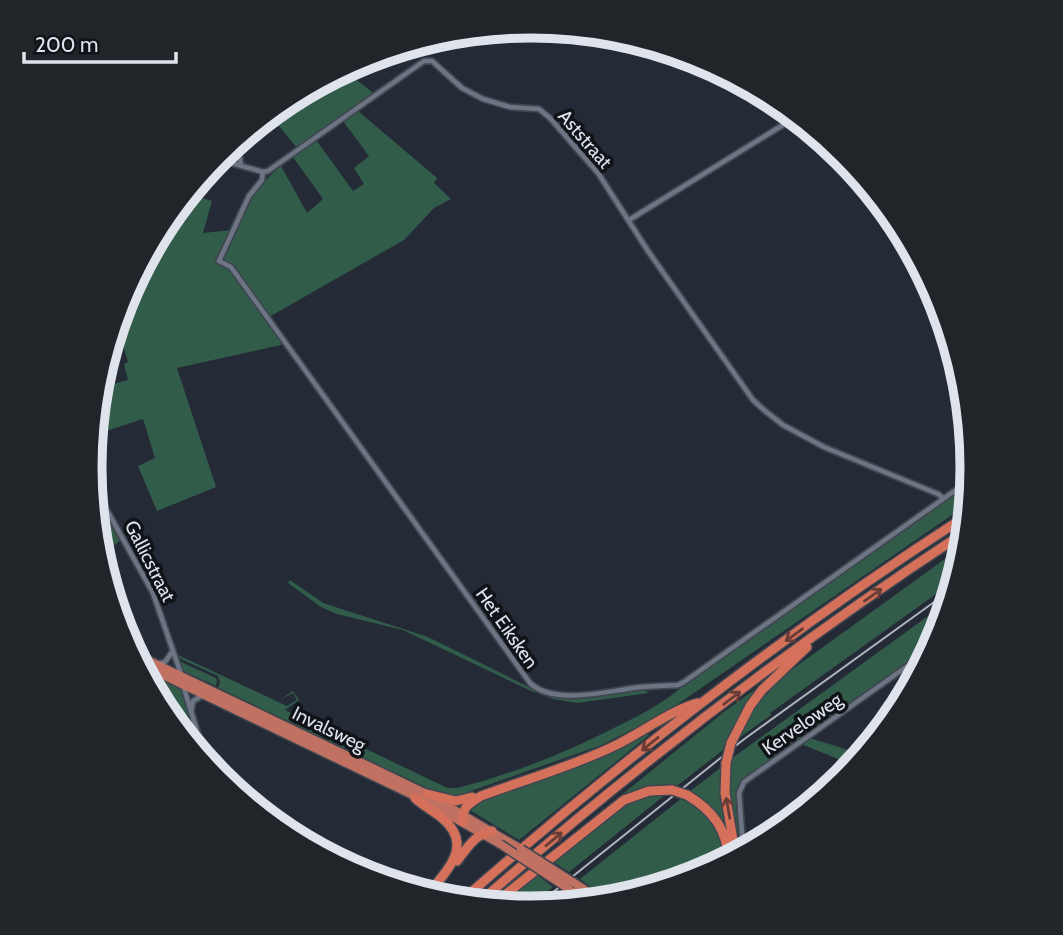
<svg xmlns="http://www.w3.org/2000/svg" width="1063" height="935" viewBox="0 0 1063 935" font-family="Cabin,sans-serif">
  <rect width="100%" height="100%" fill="#242b37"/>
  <path fill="#315c49" d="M346,71L373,93L297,148L273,119Z
    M358,111L437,178L434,183L451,199L434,208L404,240L269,317L233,267L225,261L223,256C239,222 251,190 281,166L307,213L323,199L293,157L316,140L353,191L364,184L354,168L369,156L343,121Z
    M193,195L212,201L203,233L232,230L217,261L229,268L285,344L177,368L216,487L157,511L138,466L155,458L143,419L103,432L100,421L106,386L128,380L124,364L128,362L118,328L124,298Z
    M970,481L965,506L662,715L599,746L457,796L441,794L429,789L223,690L218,688L220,682L218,676L181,659L178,655L287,706L297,700L293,693L280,700L293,691L299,700L285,710L439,784L448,788H457C510,775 559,755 608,731C636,717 662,705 685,684Z
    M97,500L120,541L107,550Z
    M956,551L950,584L770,713L771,715L739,738L738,736L756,706L783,676Z
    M290,580L323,603L428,637L537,691L585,697L644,690L649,693L577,703L553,699L529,690L403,630L337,614L321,607L288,583Z
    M946,603L939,637L933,646L744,780L738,790L742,848L739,849L729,788L731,759Z
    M177,660L216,678L217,681L216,686L183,671Z
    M149,674L181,689L189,716L183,718L179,716L170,692L154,681Z
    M772,677L748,705L736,723L727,747L682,782L674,788C648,785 631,792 609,805L725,711Z
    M648,733L649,735L519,840L468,809L472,803L625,745Z
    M810,738L861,754L853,765L801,744Z
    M723,766L730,846L689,792Z
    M657,794L665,795L569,872L552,861C584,835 615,801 657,794Z
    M682,798C708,811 722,831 723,860L700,875L599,895L600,894L580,879Z
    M536,874L553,887L526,908L503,903Z"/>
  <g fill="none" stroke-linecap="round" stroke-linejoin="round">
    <defs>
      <path id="minor" d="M232,147L240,159L241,166
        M217,159L263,172L268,171L424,61H432L462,88L483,99L510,107L539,109L550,118L598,173L648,251L753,400L764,410L783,425L824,447L938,494L943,498
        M263,172L262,180L249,196L219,261L231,267L530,683C553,705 605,692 633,688C648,686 663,686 678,685L684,682L970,480
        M629,220L791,120
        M94,487L153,593L181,674
        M158,664L165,662L172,652
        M183,685L205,757
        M191,712L193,701L203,695
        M743,847L739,793L744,782L930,650"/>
      <path id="trunk" d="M135,654L427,794L521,849
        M144,666L423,800L500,844
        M576,884L594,896
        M569,889L583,898"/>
      <path id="motorway" d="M731,743L750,706L762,690L807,647
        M726,763L725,793L735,852
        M427,794L456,801L472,797
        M687,795C711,809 727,828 728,857
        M415,798C423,806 434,811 442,818C472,843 451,866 432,889
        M463,822C461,807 470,803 481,796C524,780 570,767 612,747C638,735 673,709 698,703
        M457,861C467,848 475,834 492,831
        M467,896C623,759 788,631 963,518
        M483,899C633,768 793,645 959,536
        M496,902L624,800L649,791L672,790"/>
    </defs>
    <use href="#minor" stroke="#3f4650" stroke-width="8"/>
    <use href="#trunk" stroke="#3f4650" stroke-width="11"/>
    <use href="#motorway" stroke="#3f4650" stroke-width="12"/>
    <use href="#minor" stroke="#6d7584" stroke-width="4.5"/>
    <use href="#trunk" stroke="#c07162" stroke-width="8"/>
    <use href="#motorway" stroke="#d5705a" stroke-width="9"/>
    <path stroke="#aeb4bd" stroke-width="2" d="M532,909L743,740L948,592"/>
    <defs>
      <path id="trunk-bridge" d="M500,844L569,889
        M521,849L576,884"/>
      <path id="motorway-bridge" d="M726,763L731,743
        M672,790L687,795"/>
    </defs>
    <use href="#trunk-bridge" stroke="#3f4650" stroke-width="11" stroke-linecap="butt"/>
    <use href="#motorway-bridge" stroke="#3f4650" stroke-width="12" stroke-linecap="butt"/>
    <use href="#trunk-bridge" stroke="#c07162" stroke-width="8"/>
    <use href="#motorway-bridge" stroke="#d5705a" stroke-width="9"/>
  </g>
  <defs><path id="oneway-shaft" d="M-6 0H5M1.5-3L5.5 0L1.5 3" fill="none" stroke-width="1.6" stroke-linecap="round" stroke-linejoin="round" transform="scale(1.75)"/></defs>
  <g stroke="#693d36">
    <use href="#oneway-shaft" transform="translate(873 595) rotate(-35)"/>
    <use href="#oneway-shaft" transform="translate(794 635) rotate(144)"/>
    <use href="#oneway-shaft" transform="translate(732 698) rotate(-37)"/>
    <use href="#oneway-shaft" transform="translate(650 744) rotate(141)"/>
    <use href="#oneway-shaft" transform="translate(728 808) rotate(-100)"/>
    <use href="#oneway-shaft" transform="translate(554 839) rotate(-40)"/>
  </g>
  <g text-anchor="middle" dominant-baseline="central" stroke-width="7" stroke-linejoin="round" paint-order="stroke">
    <g font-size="19" fill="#dfe4ec" stroke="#101419">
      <text transform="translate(585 139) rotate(49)">Aststraat</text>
      <text transform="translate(150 561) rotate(63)">Gallicstraat</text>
      <text transform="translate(507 628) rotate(55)">Het Eiksken</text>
      <text transform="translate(802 724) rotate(-35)">Kerveloweg</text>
      <text transform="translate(329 729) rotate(26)">Invalsweg</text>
    </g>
  </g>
  <path d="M0 0H1063V935H0ZM102 467a429 429 0 1 1 858 0a429 429 0 1 1-858 0Z" fill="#21252a" fill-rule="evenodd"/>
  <path fill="none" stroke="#dfe4ec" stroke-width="9" d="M102 467a429 429 0 1 1 858 0a429 429 0 1 1-858 0Z"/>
  <path d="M24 52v10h152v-10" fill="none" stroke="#dfe4ec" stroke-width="3.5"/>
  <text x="35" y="52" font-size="21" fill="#dfe4ec" stroke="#101419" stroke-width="5" paint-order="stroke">200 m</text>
</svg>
